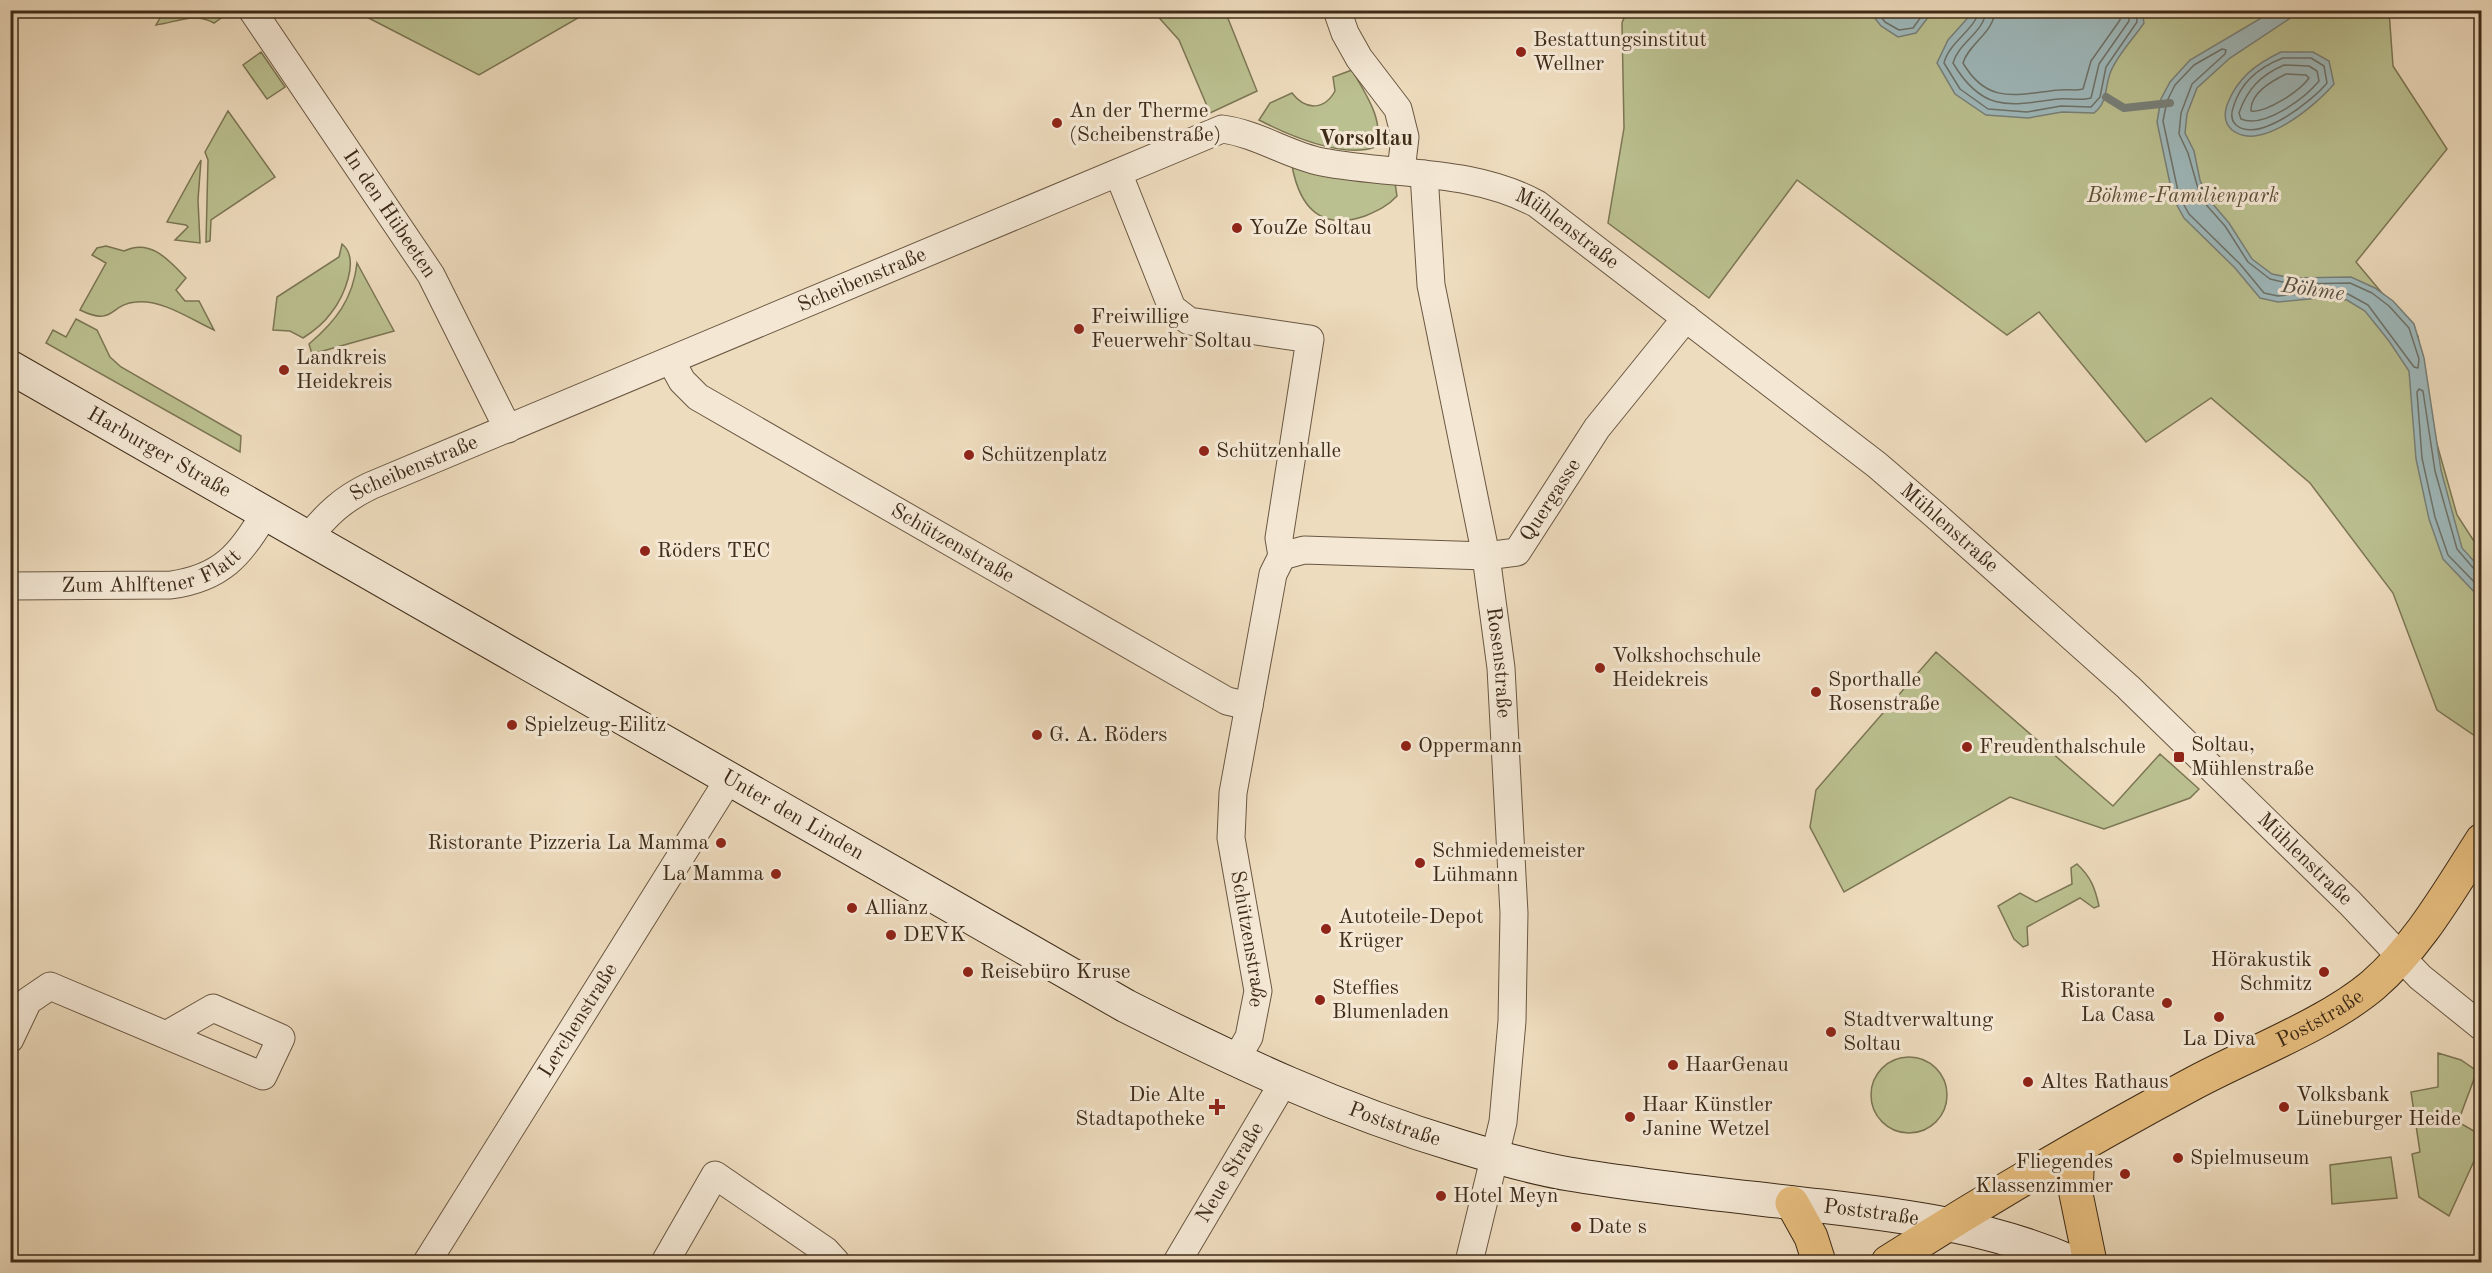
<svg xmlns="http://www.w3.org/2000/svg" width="2492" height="1273" viewBox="0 0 2492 1273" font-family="'Old Standard TT',serif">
  <rect width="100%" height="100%" fill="#eedcbe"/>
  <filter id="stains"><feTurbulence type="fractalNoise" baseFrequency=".00333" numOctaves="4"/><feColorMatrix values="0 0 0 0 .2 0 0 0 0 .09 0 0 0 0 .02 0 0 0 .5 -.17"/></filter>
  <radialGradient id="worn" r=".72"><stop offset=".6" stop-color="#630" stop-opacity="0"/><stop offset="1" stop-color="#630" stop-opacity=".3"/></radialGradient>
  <path fill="#bbc090" stroke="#7c7654" stroke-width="1.5" d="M164,11V10L231,11L214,23C195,12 177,22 156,25Z
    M355,11H590L479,75Z
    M1153,11H1225L1257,91L1210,113L1179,40Z
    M1627,11H2389L2393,66L2447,149L2356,262L2418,336L2431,423L2457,515L2481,552V740L2437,710L2393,593L2310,483L2211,398L2146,442L2039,312L2007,335L1797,180L1709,298L1608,223L1624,128L1622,23Z
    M261,52L285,87L267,99L243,65Z
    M1352,70C1364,92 1386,121 1375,147C1343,159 1288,135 1259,120L1270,103L1292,93C1305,110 1324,111 1335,91L1333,77Z
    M228,111L275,177L211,220L210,241L206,242L208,160L205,152Z
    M201,160L198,200L200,243L175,240L188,227L186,225L167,222Z
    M1292,166L1395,183L1397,196C1388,206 1377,211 1365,216C1321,231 1300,208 1292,166Z
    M342,244C361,259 343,298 331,313C324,323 314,331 303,338L290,331L273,330L277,297L339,257Z
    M106,246L124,251C150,238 169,260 186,278L176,290L185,301H199L214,330C192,320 162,299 136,302C109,304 115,327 80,310L106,263L92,255L97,248Z
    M357,263L394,331L312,354L309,344C336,321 353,299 357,263Z
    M76,319L97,330L110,357L121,367L241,436L240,452L46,343L53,330L66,337Z
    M1936,652L2113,806L2160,754L2199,789L2190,798L2104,829L2010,797L1844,892L1810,827L1816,790Z
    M2077,864C2091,877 2095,888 2099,906L2094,908L2080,898L2027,927L2028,945L2023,947L2014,939L1998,906L2020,893L2036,902L2072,884L2071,868Z
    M2438,1053L2461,1060L2477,1071L2458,1122L2474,1131L2479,1150L2449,1216L2419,1197L2412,1154L2420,1152L2411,1092L2438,1087Z
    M1871 1095a38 38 0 1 1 76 0a38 38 0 1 1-76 0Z
    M2391,1157L2397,1198L2332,1204L2330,1165Z"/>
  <path fill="#9eb9bc" stroke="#78807a" stroke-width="1.5" d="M1869,11H1933L1916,33L1898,37L1881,26Z
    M1974,11H2142L2144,23C2134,38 2118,54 2111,71C2104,87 2109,101 2094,113L2062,112L2028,118L1986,115L1955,94L1937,63L1948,40Z
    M2273,11H2301L2230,58L2197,88L2187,114L2185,133L2194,151L2200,180L2206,196L2229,223L2252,259L2272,274L2291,278L2351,277L2375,288L2393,301L2414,324L2424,358L2441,470L2462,548L2481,569V599L2443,559L2429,519L2416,459L2409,371L2389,341L2365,311L2347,300L2319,298L2278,302L2260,298L2235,268L2184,218L2173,198L2157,122L2161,99L2170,82L2190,60Z
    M2281,52H2313L2329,61L2334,84C2317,104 2261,153 2232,130C2224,123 2224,114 2227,105C2237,78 2256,64 2281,52Z"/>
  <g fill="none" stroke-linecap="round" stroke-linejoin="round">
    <path stroke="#6e726a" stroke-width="1.5" d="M1876,10L1885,22L1899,30L1913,28L1926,10
      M1979,10C1976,29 1949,42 1944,63L1960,89L1988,109L2027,112L2061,106L2091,107L2100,97L2106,67L2137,22L2136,10
      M1986,10C1985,32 1958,43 1953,63C1982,112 2008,106 2058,99C2069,98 2081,101 2091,98L2099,64L2129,21L2128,10
      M1995,10C1994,33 1969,43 1963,63C1988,106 2018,94 2059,90C2067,89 2075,91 2083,89L2091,61L2120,20L2119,10
      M2222,49L2226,50L2225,54L2192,84L2181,113L2179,134L2188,153L2201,199L2225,226L2248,262L2270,279L2291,284L2350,283L2372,293L2389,306L2409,328L2419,359L2418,368L2414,367L2368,305L2348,294L2319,292L2278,296L2264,293L2240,264L2189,214L2179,196L2163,121L2167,101L2175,85L2194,65Z
      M2283,58H2311L2324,66L2327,83C2313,100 2259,144 2236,125C2231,120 2231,114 2233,108C2240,83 2259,67 2283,58Z
      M2284,65L2309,66L2317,71L2319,81C2305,98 2264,129 2241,119L2239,113C2247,89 2261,75 2284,65Z
      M2286,74L2306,75L2309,78C2300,91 2266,113 2251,111C2250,93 2272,81 2286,74Z
      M2482,573L2475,570L2457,549L2435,471L2423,391L2419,389L2417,392L2422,458L2435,517L2448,555L2482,590"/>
    <path stroke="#78807a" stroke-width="8" d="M2106,97L2124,108L2170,103"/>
    <defs>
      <g id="street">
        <path id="s1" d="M252,10L431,275L508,429"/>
        <path d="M1337,10L1345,33L1359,58L1398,109L1405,137L1401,171"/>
        <path id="s2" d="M1424,174L1431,285L1486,556L1501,668L1514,913L1512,1021L1503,1122L1469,1262"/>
        <path id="s3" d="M1119,175L1172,308L1189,321L1310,339L1279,538L1282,556L1273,574L1233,793L1231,838L1258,991L1249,1037L1235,1061"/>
        <path id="s4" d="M671,361L682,381L698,397L1227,701L1249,706"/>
        <path id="s5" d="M308,538C327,514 343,499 370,486L1222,129C1259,134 1287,155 1322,162C1395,176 1471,168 1537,204L1877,465L1935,515L2128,687L2350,903L2420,977L2482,1027"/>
        <path id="s6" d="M1282,556L1304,550L1486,556L1517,552L1597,428L1686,318"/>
        <path id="s7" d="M10,586L171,585C221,578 241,555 265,513"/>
        <path d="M10,1039L28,1001L50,986L263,1076L281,1038L213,1008L166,1035"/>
        <path id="s8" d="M427,1262L729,779"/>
        <path d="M665,1262L715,1175L826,1251L836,1262"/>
        <path id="s9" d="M1177,1262L1283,1083"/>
      </g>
      <g id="secondary">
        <path id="s10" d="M10,367L1126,1006C1237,1062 1338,1110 1459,1146C1495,1157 1532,1168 1569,1174C1653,1188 1737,1196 1821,1206C1907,1216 1991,1227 2071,1262"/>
      </g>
      <g id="primary">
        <path d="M2078,1148L2076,1194L2090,1262"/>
        <path d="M1792,1203L1811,1237L1819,1262"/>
        <path id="s11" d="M1888,1262C1987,1199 2089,1139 2194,1083C2248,1054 2327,1024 2373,985C2419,945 2449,891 2482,840"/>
      </g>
    </defs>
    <use href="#street" stroke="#6a5742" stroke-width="29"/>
    <use href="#secondary" stroke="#3e2b18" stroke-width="35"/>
    <use href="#primary" stroke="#3e2b18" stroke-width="35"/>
    <use href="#street" stroke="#f4e8d5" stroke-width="27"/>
    <use href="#secondary" stroke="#f4e8d5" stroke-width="33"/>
    <use href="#primary" stroke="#e7be7f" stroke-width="33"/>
  </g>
  <g fill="#8f2418" stroke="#f4e8d5" stroke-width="2">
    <circle cx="1521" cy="52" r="6"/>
    <circle cx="1057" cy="123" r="6"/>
    <circle cx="1237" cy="228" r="6"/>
    <circle cx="1079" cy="329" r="6"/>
    <circle cx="284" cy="370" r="6"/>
    <circle cx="1204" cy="451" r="6"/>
    <circle cx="969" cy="455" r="6"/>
    <circle cx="645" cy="551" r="6"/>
    <circle cx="1600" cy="668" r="6"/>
    <circle cx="1816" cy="692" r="6"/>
    <circle cx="512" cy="725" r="6"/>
    <circle cx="1037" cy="735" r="6"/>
    <circle cx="1406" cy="746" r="6"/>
    <circle cx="1967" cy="747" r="6"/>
    <rect x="2173" y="751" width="12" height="12" rx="3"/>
    <circle cx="721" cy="843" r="6"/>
    <circle cx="1420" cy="863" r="6"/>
    <circle cx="776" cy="874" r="6"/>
    <circle cx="852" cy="908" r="6"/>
    <circle cx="1326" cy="929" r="6"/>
    <circle cx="891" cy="935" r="6"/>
    <circle cx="968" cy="972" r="6"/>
    <circle cx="2324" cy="972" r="6"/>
    <circle cx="1320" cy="1000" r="6"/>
    <circle cx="2167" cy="1003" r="6"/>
    <circle cx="2219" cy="1017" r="6"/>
    <circle cx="1831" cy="1032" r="6"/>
    <circle cx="1673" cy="1065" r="6"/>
    <circle cx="2028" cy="1082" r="6"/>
    <path d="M1214 1098h6v6h6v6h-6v6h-6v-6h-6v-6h6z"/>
    <circle cx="2284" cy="1107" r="6"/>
    <circle cx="1630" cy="1117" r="6"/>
    <circle cx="2178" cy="1158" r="6"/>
    <circle cx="2125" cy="1174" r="6"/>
    <circle cx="1441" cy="1196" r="6"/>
    <circle cx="1576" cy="1227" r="6"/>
  </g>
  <g text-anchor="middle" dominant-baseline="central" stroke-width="6" stroke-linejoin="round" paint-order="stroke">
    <g font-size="21" fill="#3e2b18" stroke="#f4e8d5" text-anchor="start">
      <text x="1533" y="40">Bestattungsinstitut<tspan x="1533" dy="24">Wellner</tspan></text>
      <text x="1069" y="111">An der Therme<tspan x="1069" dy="24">(Scheibenstraße)</tspan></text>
      <text x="1249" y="228">YouZe Soltau</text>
      <text x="1091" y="317">Freiwillige<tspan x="1091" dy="24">Feuerwehr Soltau</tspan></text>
      <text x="296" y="358">Landkreis<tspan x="296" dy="24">Heidekreis</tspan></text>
      <text x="1216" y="451">Schützenhalle</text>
      <text x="981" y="455">Schützenplatz</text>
      <text x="657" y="551">Röders TEC</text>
      <text x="1612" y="656">Volkshochschule<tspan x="1612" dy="24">Heidekreis</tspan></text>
      <text x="1828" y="680">Sporthalle<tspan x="1828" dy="24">Rosenstraße</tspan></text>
      <text x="524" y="725">Spielzeug-Eilitz</text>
      <text x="1049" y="735">G. A. Röders</text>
      <text x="2191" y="745">Soltau,<tspan x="2191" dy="24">Mühlenstraße</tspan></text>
      <text x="1418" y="746">Oppermann</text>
      <text x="1979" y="747">Freudenthalschule</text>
      <text x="709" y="843" text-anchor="end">Ristorante Pizzeria La Mamma</text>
      <text x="1432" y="851">Schmiedemeister<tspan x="1432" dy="24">Lühmann</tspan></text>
      <text x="764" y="874" text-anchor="end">La Mamma</text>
      <text x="864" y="908">Allianz</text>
      <text x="1338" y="917">Autoteile-Depot<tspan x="1338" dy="24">Krüger</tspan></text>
      <text x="903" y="935">DEVK</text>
      <text x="2312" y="960" text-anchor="end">Hörakustik<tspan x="2312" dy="24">Schmitz</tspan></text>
      <text x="980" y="972">Reisebüro Kruse</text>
      <text x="1332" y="988">Steffies<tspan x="1332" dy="24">Blumenladen</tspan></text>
      <text x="2155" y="991" text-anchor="end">Ristorante<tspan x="2155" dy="24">La Casa</tspan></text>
      <text x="1843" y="1020">Stadtverwaltung<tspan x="1843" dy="24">Soltau</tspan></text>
      <text x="2219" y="1039" text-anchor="middle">La Diva</text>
      <text x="1685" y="1065">HaarGenau</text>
      <text x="2040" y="1082">Altes Rathaus</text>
      <text x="1205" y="1095" text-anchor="end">Die Alte<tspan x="1205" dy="24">Stadtapotheke</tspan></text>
      <text x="2296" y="1095">Volksbank<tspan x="2296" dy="24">Lüneburger Heide</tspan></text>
      <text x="1642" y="1105">Haar Künstler<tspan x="1642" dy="24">Janine Wetzel</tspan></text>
      <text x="2190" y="1158">Spielmuseum</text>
      <text x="2113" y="1162" text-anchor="end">Fliegendes<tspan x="2113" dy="24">Klassenzimmer</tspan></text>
      <text x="1453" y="1196">Hotel Meyn</text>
      <text x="1588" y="1227">Date s</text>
    </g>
    <g font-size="21" font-style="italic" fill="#5d5036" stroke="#f4e8d5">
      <text x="2183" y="196">Böhme-Familienpark</text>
    </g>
    <g font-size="21" fill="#3e2b18" stroke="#f4e8d5">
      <text stroke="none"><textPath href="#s1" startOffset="246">In den Hübeeten</textPath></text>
      <text stroke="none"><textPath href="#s5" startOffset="1370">Mühlenstraße</textPath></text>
      <text stroke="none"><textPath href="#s5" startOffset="615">Scheibenstraße</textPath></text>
      <text stroke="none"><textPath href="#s10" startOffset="172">Harburger Straße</textPath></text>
      <text stroke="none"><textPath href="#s5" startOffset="129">Scheibenstraße</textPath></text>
      <text stroke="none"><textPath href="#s6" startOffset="298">Quergasse</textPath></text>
      <text stroke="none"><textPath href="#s5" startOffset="1856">Mühlenstraße</textPath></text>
      <text stroke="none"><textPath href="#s4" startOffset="339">Schützenstraße</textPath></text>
      <text stroke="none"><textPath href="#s7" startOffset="144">Zum Ahlftener Flatt</textPath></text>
      <text stroke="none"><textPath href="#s2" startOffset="495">Rosenstraße</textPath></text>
      <text stroke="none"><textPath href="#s10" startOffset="902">Unter den Linden</textPath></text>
      <text stroke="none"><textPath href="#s5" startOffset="2342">Mühlenstraße</textPath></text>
      <text stroke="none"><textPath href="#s3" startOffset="897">Schützenstraße</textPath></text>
      <text stroke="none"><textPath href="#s11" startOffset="496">Poststraße</textPath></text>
      <text stroke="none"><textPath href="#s8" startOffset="285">Lerchenstraße</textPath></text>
      <text stroke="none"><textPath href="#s10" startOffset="1580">Poststraße</textPath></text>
      <text stroke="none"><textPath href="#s9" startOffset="104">Neue Straße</textPath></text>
      <text stroke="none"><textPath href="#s10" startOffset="2066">Poststraße</textPath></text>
    </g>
    <g font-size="22" font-weight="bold" fill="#3e2b18" stroke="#f4e8d5">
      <text x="1366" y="139">Vorsoltau</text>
    </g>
    <g font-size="22" font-style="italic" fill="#564e41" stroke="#f4e8d5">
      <text transform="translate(2313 290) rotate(8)">Böhme</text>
    </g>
  </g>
  <rect width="2492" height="1273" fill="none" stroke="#eedcbe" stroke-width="36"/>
  <rect x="12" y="12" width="2468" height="1249" fill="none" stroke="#3e2b18" stroke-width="3"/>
  <rect x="18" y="18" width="2456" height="1237" fill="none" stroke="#3e2b18" stroke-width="1.5"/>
  <rect width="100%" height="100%" filter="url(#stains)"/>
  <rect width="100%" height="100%" fill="url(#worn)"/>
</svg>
